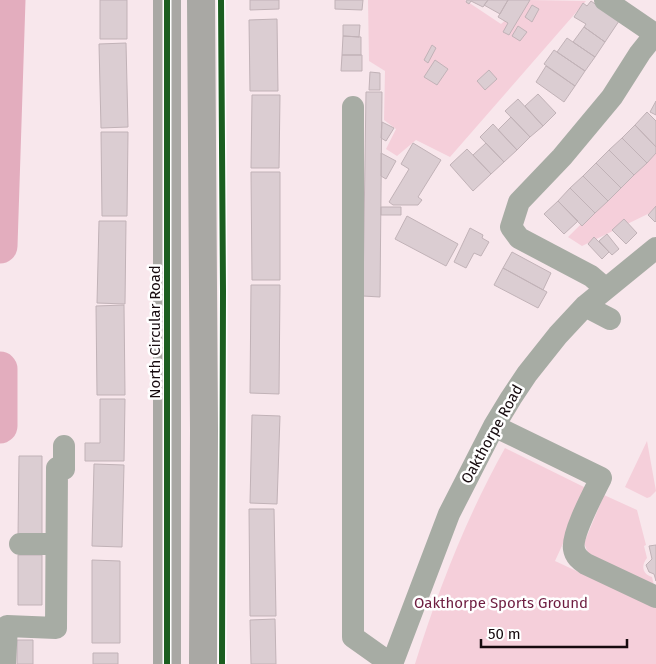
<svg xmlns="http://www.w3.org/2000/svg" width="656" height="664" viewBox="0 0 656 664" font-family="'Fira Sans',sans-serif">
  <rect width="100%" height="100%" fill="#f8e7ec"/>
  <path fill="#f5cfda" d="M368,0H465L501,24L528,0L586,1L450,157L416,140L397,156L386,149L396,129L384,120L385,71L369,61Z
    M656,150V210L582,246L568,237Z
    M647,441L656,491L650,497L647,498L625,487Z
    M505,448L588,489L555,561L656,608V664H415C438,590 467,516 505,448Z
    M604,495L637,510L646,545L644,546L647,558C641,565 642,574 652,577L655,590L588,553L584,543Z"/>
  <g fill="none" stroke-linecap="round" stroke-linejoin="round">
    <path stroke="#e3adbe" stroke-width="35" d="M0,246L8,0
      M0,369V426"/>
  </g>
  <path fill="#dbcdd2" stroke="#c1b2b7" d="M100,0H127V39H100Z
    M250,0H279V9L250,10Z
    M335,0H363L362,10L335,9Z
    M467,0H488L483,7L471,1L469,4L466,2Z
    M488,0H508L500,14L484,5Z
    M508,0H530L509,35L503,32L508,23L498,17Z
    M591,1L619,21L605,42L584,27L586,24L574,17L583,3L587,6Z
    M532,5L539,9L532,22L525,17Z
    M277,19L278,91H250L249,20Z
    M343,25H360L359,37L343,36Z
    M518,26L527,32L520,41L512,36Z
    M584,27L605,42L595,57L573,42Z
    M343,36L361,37V55H342Z
    M567,38L595,57L585,71L557,52Z
    M126,43L128,127L101,128L99,44Z
    M432,45L436,48L428,63L424,60Z
    M554,50L585,71L575,86L544,64Z
    M342,55H362V71H341Z
    M435,60L448,69L437,85L424,77Z
    M546,66L575,86L564,102L536,82Z
    M489,70L497,79L485,90L477,81Z
    M370,72L380,73V90H369Z
    M366,92H382L380,297L363,296Z
    M538,94L556,113L543,126L525,106Z
    M252,95H280L279,168H251Z
    M518,99L543,126L530,137L505,111Z
    M656,101V115L650,112Z
    M647,112L656,121V147L635,125Z
    M511,117L530,137L517,150L498,130Z
    M382,122L394,128L386,141L381,138Z
    M493,124L517,150L504,162L480,137Z
    M635,125L656,147V153L647,163L622,138Z
    M101,132H128L127,216H102Z
    M622,138L647,163L634,175L609,150Z
    M413,143L441,160L418,197L422,200L418,205H393L389,202L409,169L401,164Z
    M486,143L504,162L491,174L473,155Z
    M467,149L491,174L473,191L450,165Z
    M609,150L634,175L621,188L596,163Z
    M381,153L396,161L386,179L381,176Z
    M596,163L621,188L608,201L583,176Z
    M251,172H280V280H252Z
    M583,176L608,201L595,213L570,188Z
    M570,188L595,213L582,226L558,201Z
    M558,201L578,221L564,234L544,214Z
    M656,206V221L655,222L648,215Z
    M381,207H401V215H381Z
    M407,216L458,244L446,266L395,239Z
    M624,219L637,233L626,244L612,230Z
    M99,221H126L125,304L97,303Z
    M470,228L483,235L482,238L489,242L481,256L474,253L466,268L454,262Z
    M607,234L619,249L612,255L599,241Z
    M594,237L609,252L602,259L588,244Z
    M512,252L551,273L543,290L503,268Z
    M503,268L547,292L538,308L494,285Z
    M251,285H280L279,394L250,393Z
    M124,305L125,395H97L96,306Z
    M100,399H125L124,461H85V443H100Z
    M252,415L280,416L277,504L250,503Z
    M19,456H42V536H18Z
    M94,464L124,465L122,547L92,546Z
    M249,509H274L276,616H250Z
    M656,545V581L654,574L649,572L646,565L652,559L649,546Z
    M18,555H42V605H18Z
    M92,560L120,561V643H92Z
    M275,619L276,664H251L250,620Z
    M17,640H33V664H17Z
    M93,653H118V664H93Z"/>
  <g fill="none" stroke-linecap="round" stroke-linejoin="round">
    <path stroke="#a7aca4" stroke-width="22" d="M605,0L655,34
      M353,107V637L391,664
      M605,288L591,276L519,238L511,227L519,202L562,157L612,97L640,53L656,33
      M585,306L610,319
      M494,426L601,478C594,492 571,535 574,549C575,556 580,560 586,564L656,597
      M20,544H56
      M5,664L7,626L56,628L57,468L64,469V446
      M392,664L449,514L494,426L511,398L527,374L558,335L585,306L656,248"/>
    <path stroke="#a9a8a4" stroke-width="28" d="M201,0L204,430L203,664
      M167,664V0"/>
    <defs>
      <path id="cycleway" d="M221,0L223,291L222,664
        M167,664V0"/>
    </defs>
    <use href="#cycleway" stroke="#fff" stroke-width="9"/>
    <use href="#cycleway" stroke="#1b5e20" stroke-width="6"/>
  </g>
  <g text-anchor="middle" dominant-baseline="central" stroke-width="5" stroke-linejoin="round" paint-order="stroke">
    <g font-size="15" fill="#160a0e" stroke="#fff">
      <text transform="translate(155 332) rotate(-90)">North Circular Road</text>
      <text transform="translate(492 434) rotate(-61)">Oakthorpe Road</text>
    </g>
    <g font-size="15" fill="#6e1d40" stroke="#fff">
      <text x="501" y="603">Oakthorpe Sports Ground</text>
    </g>
  </g>
  <path d="M481 639v8h146v-8" fill="none" stroke="#160a0e" stroke-width="2.5"/>
  <text x="488" y="639" font-size="15" fill="#160a0e" stroke="#ffffff" stroke-width="4" paint-order="stroke">50 m</text>
</svg>
